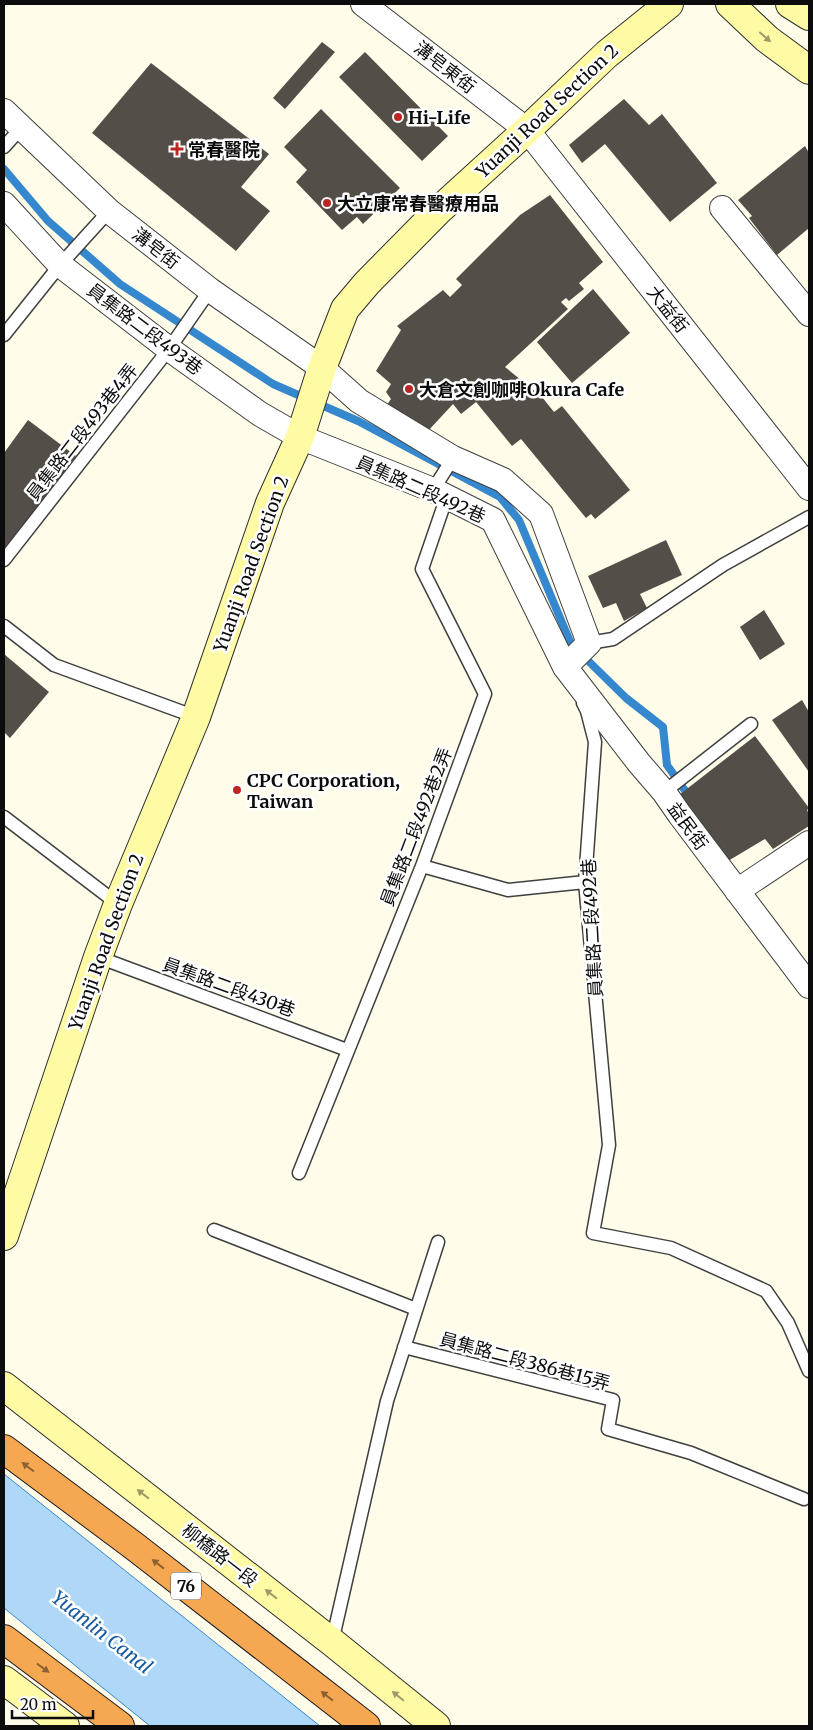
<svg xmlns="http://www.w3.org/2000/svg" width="813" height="1730" viewBox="0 0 813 1730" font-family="Merriweather,'Noto Sans TC',serif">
  <rect width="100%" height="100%" fill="#fffcea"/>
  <path fill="#afd7f7" stroke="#3587ce" d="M4,1474L320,1726H150L4,1608Z"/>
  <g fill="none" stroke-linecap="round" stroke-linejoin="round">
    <path stroke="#3587ce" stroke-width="8" d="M4,169L48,221L120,284L273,384L358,421L500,497L519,520L571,644L626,698L663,727L667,765L691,799"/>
  </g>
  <path fill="#544e48" d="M322,42L335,52L285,109L273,98Z
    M365,52L448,136L422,161L339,77Z
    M151,63L269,154L241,187L270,211L236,251L92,133Z
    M624,99L649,125L662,114L717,183L670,222L605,144L582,163L569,145Z
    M321,109L400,188L363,224L357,217L342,230L296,182L307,170L284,147Z
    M805,146L809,153V228L777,255L749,218L752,216L738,200Z
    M550,195L603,262L579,283L584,289L569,301L566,298L561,302L568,309L505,367L542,397L554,412L562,406L630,490L595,519L591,514L586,518L521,439L512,446L476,402L461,414L453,404L428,431L386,406L391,399L386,392L391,384L376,371L401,330L397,326L443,290L450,297L462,285L456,279L520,215Z
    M593,289L630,333L572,383L537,342Z
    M28,420L76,456L4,553V453Z
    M666,540L682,575L640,594L647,608L624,621L616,603L603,608L588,576Z
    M764,610L785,644L760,660L740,627Z
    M4,654L49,692L10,738L4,732Z
    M802,700L809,712V772L772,720Z
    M755,736L809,808L807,810L809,814V826L773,849L765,839L728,861L679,795Z"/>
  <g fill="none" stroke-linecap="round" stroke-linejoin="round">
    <defs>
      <path id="lane" d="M4,147L21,128
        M4,335L60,265L109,211
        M433,490L453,458
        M4,560L169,349L210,290
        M4,626L54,665L196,717
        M589,643L613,639L723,565L809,517
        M583,703L587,711L595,742L585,882L609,1145L593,1233L671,1248L766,1291L788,1323L809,1371
        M664,792L751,724
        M4,817L118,904
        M422,866L508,890L585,882
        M98,957L347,1050
        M299,1173L422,866L485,694L422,569L447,496
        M214,1230L416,1309
        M404,1347L613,1400L608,1429L691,1453L804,1499
        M332,1642L387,1401L438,1242"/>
      <path id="street" d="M363,4L527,130L809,488
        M4,111L109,211L210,290L322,368L359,401L453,458L503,480L541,514L589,643L565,667
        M4,204L60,265L169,349L260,414L300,437L433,490L493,520L565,667L639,763L664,792L680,815L809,986
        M722,208L809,314
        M737,891L809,843"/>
      <path id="secondary" d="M730,4L767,39L809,70
        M790,4L809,16
        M4,1236L98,957L118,904L196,717L270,503L300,437L322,368L345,309L367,283L438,211L527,130L607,54L669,4
        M4,1386L332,1642L436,1726
        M4,1680L65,1726"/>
      <path id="highway" d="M4,1449L134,1546L366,1726
        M4,1639L120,1726"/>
    </defs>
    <use href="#lane" stroke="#3f3f3f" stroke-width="15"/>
    <use href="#street" stroke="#3f3f3f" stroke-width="26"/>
    <use href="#secondary" stroke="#2e2e2e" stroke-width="30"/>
    <use href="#highway" stroke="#1d1d1d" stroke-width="30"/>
    <use href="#lane" stroke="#fff" stroke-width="12"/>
    <use href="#street" stroke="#fff" stroke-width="24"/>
    <use href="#secondary" stroke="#fffba5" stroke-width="28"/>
    <use href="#highway" stroke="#f6a752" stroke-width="28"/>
  </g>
  <defs><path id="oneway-solid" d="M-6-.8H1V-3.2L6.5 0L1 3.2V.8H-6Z" transform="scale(1.25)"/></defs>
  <g fill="#9e9b68">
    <use href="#oneway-solid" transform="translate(765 37) rotate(41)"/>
    <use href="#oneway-solid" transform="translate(143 1494) rotate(-142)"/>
    <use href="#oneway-solid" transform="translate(271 1594) rotate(-142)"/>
    <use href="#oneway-solid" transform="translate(398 1696) rotate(-141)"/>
  </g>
  <g fill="#8d6132">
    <use href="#oneway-solid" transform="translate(28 1467) rotate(-143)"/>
    <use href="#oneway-solid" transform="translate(158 1564) rotate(-142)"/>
    <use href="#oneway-solid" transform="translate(43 1668) rotate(36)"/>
    <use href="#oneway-solid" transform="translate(327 1696) rotate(-142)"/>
  </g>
  <g fill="#bc2623" stroke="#fff" stroke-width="2">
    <circle cx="398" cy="117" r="5"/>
    <path d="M174.5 141.5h5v5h5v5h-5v5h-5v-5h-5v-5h5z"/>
    <circle cx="327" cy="203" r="5"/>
    <circle cx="409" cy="389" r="5"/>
    <circle cx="237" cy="790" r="5"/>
  </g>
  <g text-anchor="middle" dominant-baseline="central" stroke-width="5" stroke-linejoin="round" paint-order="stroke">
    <rect fill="#fff" stroke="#555" stroke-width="1" x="171" y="1572.5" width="30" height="27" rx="4"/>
    <g font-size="16" font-weight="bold" fill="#0c0c0c">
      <text x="186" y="1586">76</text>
    </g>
    <g font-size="18" fill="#0c0c0c" stroke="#fff">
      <text transform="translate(445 67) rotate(38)">溝皂東街</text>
      <text transform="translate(547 111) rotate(-43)">Yuanji Road Section 2</text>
      <text transform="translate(156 248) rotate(38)">溝皂街</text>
      <text transform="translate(668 309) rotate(52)">大益街</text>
      <text transform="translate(145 329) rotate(37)">員集路二段493巷</text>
      <text transform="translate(82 432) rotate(-52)">員集路二段493巷4弄</text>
      <text transform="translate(421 489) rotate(24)">員集路二段492巷</text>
      <text transform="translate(251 564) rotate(-70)">Yuanji Road Section 2</text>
      <text transform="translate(688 826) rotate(54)">益民街</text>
      <text transform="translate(416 827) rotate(-69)">員集路二段492巷2弄</text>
      <text transform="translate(592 928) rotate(-93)">員集路二段492巷</text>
      <text transform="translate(106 942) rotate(-70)">Yuanji Road Section 2</text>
      <text transform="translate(229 987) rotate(20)">員集路二段430巷</text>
      <text transform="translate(525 1361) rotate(15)">員集路二段386巷15弄</text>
      <text transform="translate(220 1555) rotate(38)">柳橋路一段</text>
    </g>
    <g font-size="18" font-weight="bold" fill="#0c0c0c" stroke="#fff" text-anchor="start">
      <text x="408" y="117">Hi-Life</text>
      <text x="188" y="149">常春醫院</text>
      <text x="337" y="203">大立康常春醫療用品</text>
      <text x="419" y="389">大倉文創咖啡Okura Cafe</text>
      <text x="247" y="780">CPC Corporation,<tspan x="247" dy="21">Taiwan</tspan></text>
    </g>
    <g font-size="19" font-style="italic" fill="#14599e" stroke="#fff">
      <text transform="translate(102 1632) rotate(38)">Yuanlin Canal</text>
    </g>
  </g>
  <rect width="813" height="1730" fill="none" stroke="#0c0c0c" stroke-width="10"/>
  <path d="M12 1710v8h81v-8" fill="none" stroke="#0c0c0c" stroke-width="2.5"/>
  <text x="20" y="1710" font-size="15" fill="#0c0c0c" stroke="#ffffff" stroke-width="4" paint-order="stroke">20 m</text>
</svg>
